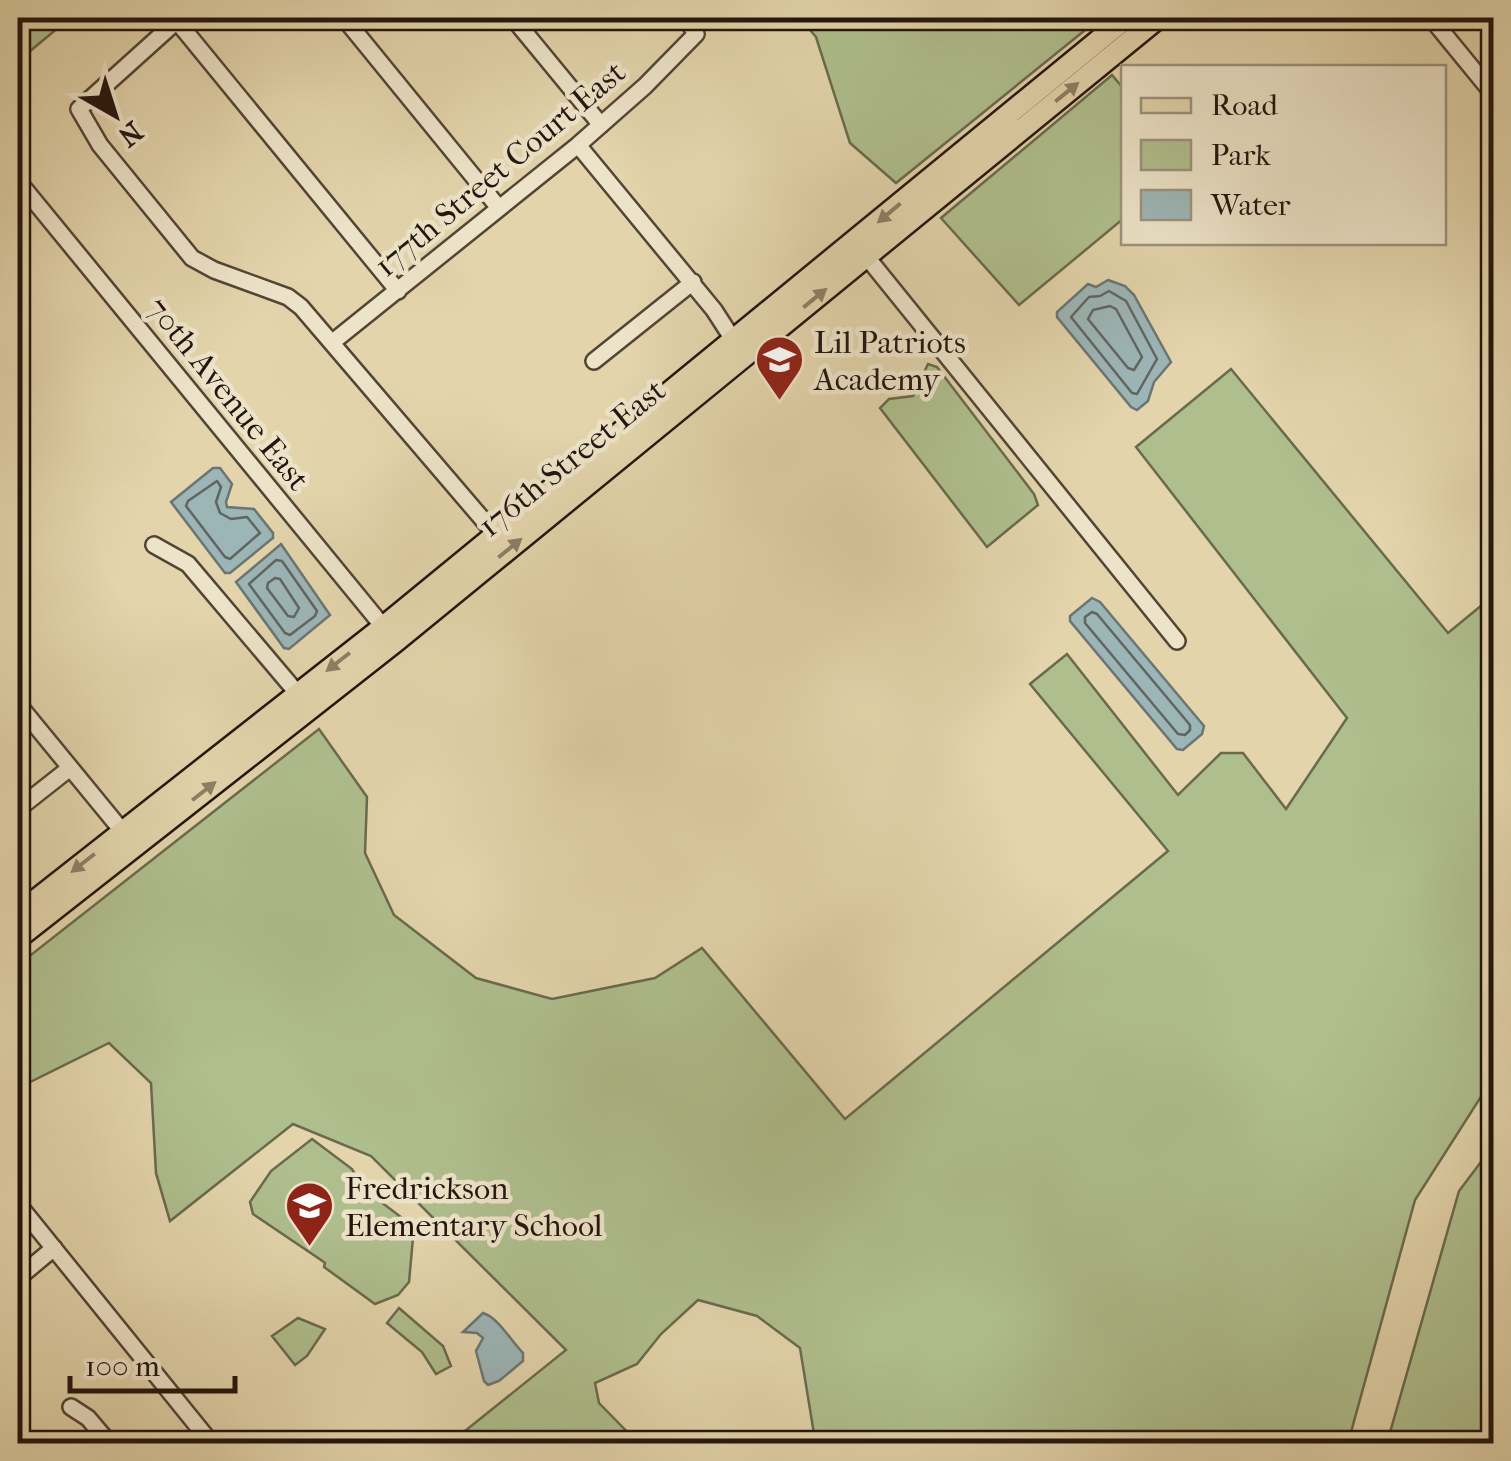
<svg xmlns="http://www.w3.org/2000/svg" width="1511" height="1461" viewBox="0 0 1511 1461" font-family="'IM FELL French Canon',serif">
  <rect width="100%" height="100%" fill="#e3d4ab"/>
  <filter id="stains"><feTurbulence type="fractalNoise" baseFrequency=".002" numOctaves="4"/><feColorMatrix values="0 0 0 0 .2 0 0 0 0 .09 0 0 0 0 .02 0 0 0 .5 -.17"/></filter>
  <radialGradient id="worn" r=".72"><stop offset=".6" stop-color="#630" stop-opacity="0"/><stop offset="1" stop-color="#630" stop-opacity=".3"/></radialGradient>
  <path fill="#afbe8d" stroke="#696a4e" stroke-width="2.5" d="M18,18H70L18,61Z
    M800,18H1100L896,183L850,143L816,37Z
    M1112,75L1123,88V219L1019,305L941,218Z
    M928,364L937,367L1034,494L1038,505L987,547L880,408L889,399L913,396Z
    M1231,369L1448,633L1493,596V1078L1415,1200L1348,1443H810L814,1434L800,1348L757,1316L698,1300L661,1334L637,1364L595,1383L599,1403L638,1443H450L566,1350L371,1156L293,1124L170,1221L156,1173L151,1083L109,1043L18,1088V965L319,729L367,797L365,853L394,915L476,978L552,999L655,978L702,948L845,1119L1168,851L1030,684L1067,654L1178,795L1221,753H1243L1286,809L1347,718L1136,447Z
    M312,1139L352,1169L364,1189L414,1227L409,1282L398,1295L375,1304L324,1267L325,1263L321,1260L253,1214L250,1202L271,1171Z
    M1493,1146V1443H1387L1459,1191Z
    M399,1308L443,1346L451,1366L436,1374L422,1352L387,1323Z
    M298,1318L325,1329L307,1356L295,1365L272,1336Z"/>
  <path fill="#9cb5b6" stroke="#6c7573" stroke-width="2.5" d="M1108,280L1125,286L1134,295L1171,362L1154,382L1148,401L1137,410L1131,407L1057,317V312L1088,284L1096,287Z
    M213,468H220L232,484L226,502L227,507L254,509L273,533V538L230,573H225L171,502Z
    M281,544L330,615L289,649L284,648L236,582Z
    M1092,598L1100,602L1204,726L1202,734L1183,750L1177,749L1070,621V616Z
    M483,1313C499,1318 510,1340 523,1353V1361L499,1381L488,1385L484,1381L476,1351L483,1338L477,1333L463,1332Z"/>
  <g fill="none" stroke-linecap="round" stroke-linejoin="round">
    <path stroke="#606562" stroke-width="2.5" d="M1109,291L1126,301L1157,359L1137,394L1132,393L1071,317L1089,297L1100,296Z
      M1110,306L1116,309L1142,357L1134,370L1128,368L1088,319L1093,310Z
      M217,481L221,487L216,502L220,513L231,519L247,517L260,533L230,559L225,557L186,506L188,501Z
      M276,560L282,561L317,611L315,616L290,635L285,633L249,584Z
      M275,578L280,579L299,608L294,617L288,616L267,588L268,583Z
      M1092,612L1097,614L1190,725V730L1185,735L1178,734L1085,623V617Z"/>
    <defs>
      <path id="minor" d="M180,18L79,109L100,145L192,258L214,270L288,297L301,307L496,535
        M344,18L499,208
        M513,18L601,125
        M1431,18L1494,95
        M176,20L398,291
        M578,145L714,310L734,341
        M18,181L390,635
        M866,256L1177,641
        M334,341L578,145L645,86L696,34L686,18
        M594,361L693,282
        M154,545L188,564L298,694
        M18,704L123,832
        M18,809L70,768
        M18,1204L212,1444
        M18,1278L54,1248
        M71,1407L88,1418L110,1444"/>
      <path id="major" d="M18,914L383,627L1126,18
        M18,938L395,642L1158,18"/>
    </defs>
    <use href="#minor" stroke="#534536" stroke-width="20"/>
    <use href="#major" stroke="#23150f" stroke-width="25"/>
    <use href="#minor" stroke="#ede3c8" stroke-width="15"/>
    <use href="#major" stroke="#e3d4ab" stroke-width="20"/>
  </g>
  <defs><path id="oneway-solid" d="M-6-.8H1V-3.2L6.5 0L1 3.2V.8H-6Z" transform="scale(2.5)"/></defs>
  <g fill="#8d7e65">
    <use href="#oneway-solid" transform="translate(1067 92) rotate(-39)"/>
    <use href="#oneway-solid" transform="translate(889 213) rotate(140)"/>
    <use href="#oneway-solid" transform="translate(815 298) rotate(-39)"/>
    <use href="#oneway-solid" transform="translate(510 548) rotate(-39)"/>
    <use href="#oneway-solid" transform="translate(338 662) rotate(142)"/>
    <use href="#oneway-solid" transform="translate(204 791) rotate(-38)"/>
    <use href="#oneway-solid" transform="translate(83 863) rotate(142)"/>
  </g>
  <defs>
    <symbol id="school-pin" viewBox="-11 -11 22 30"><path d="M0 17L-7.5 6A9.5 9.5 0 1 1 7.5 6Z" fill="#8f2418" stroke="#ede3c8"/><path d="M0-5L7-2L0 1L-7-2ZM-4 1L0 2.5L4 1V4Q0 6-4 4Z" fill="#fff"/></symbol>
  </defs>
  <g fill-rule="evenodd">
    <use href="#school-pin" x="752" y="332" width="55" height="75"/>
    <use href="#school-pin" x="282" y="1178" width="55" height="75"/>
  </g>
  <g text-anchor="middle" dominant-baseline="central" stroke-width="9" stroke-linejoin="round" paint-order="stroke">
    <g font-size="32" fill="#23150f" stroke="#ede3c8">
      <text transform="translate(500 169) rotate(-40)">177th Street Court East</text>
      <text transform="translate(228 394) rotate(51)">70th Avenue East</text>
      <text transform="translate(572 458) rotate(-39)">176th Street East</text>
    </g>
    <g font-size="32" fill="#23150f" stroke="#ede3c8" text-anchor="start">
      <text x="814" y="342">Lil Patriots<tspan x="814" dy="37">Academy</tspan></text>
      <text x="345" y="1188">Fredrickson<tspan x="345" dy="37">Elementary School</tspan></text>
    </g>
  </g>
  <rect width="1511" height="1461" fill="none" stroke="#e3d4ab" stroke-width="60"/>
  <rect x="20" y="20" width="1471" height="1421" fill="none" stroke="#23150f" stroke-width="5"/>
  <rect x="30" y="30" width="1451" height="1401" fill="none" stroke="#23150f" stroke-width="2.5"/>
  <rect x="1121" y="65" width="325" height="180" fill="#ede3c8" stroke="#9c917e" stroke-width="2.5"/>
  <rect x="1141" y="98" width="50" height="15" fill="#e3d4ab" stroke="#9c917e" stroke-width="2.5"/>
  <text x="1211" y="115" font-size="30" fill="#23150f">Road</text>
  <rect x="1141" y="140" width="50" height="30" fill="#afbe8d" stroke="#9c917e" stroke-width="2.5"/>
  <text x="1211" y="165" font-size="30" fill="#23150f">Park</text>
  <rect x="1141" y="190" width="50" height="30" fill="#9cb5b6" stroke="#9c917e" stroke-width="2.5"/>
  <text x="1211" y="215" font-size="30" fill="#23150f">Water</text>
  <g transform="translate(115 115) rotate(141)" stroke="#ede3c8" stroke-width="8" paint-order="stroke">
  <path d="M0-8L18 38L0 25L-18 38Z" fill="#23150f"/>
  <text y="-15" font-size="28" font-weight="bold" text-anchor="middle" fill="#23150f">N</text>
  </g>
  <path d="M70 1376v15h165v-15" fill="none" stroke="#23150f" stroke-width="5"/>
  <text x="85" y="1376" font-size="30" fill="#23150f" stroke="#ede3c8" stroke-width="8" paint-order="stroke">100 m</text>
  <rect width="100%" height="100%" filter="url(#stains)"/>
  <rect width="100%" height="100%" fill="url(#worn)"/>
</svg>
